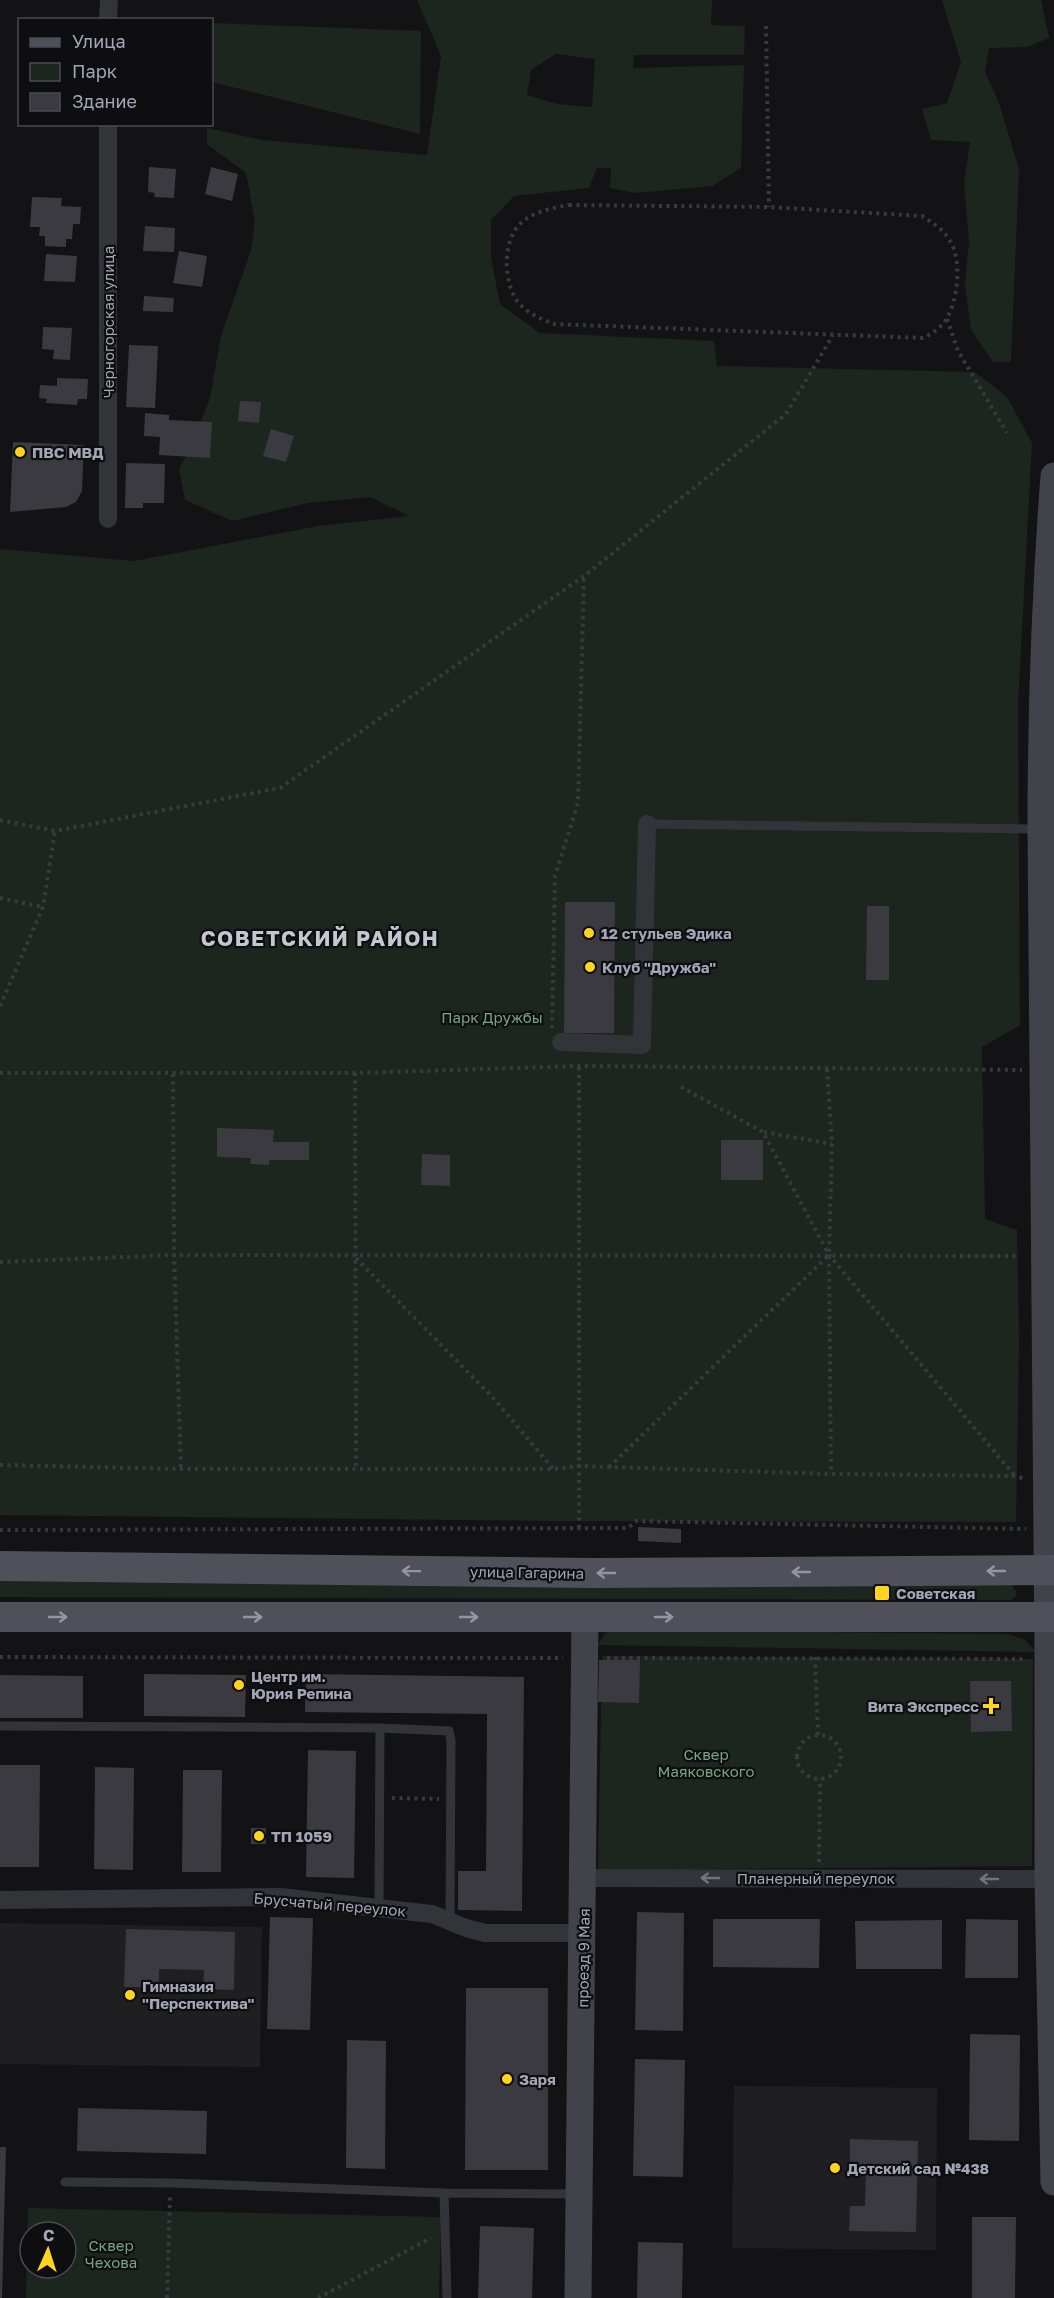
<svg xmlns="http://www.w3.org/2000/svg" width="1054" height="2298" viewBox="0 0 1054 2298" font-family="'Golos Text',sans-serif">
  <rect width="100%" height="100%" fill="#131315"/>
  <path fill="#1f1f22" d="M0,1923L262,1927L260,2067L0,2064Z
    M734,2086L937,2088L936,2250L732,2248Z"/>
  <path fill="#1d251f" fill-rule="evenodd" d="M417,0H712L711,25L745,26L744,55H634L633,68L744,65L741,168L712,186L636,193L610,188L611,168H597L589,188L514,196L491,220V258L500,304L540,333L714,341L717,366L975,372L1007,397L1032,443L1018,705L1020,1025L982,1047L985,1219L1017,1230L1019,1341L1016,1522L553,1521L0,1515V549L134,561L318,526L409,516L370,497L308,503L232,521L185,500L179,469L190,449L210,398L221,336L251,250L255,222L246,173L207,144V128L262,140L427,155L441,56ZM556,54L595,59L592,107L557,104L527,95L531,70Z
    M942,0H1041L1049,38L1027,47L989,48L985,72L999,103L1019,169L1011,362H993L971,330L965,283L969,241L964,182L970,142L931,140L922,109L947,103L961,62Z
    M212,23L421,31L420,134L212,82Z
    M0,1581L1011,1584L1016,1591V1596L1011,1600L0,1597Z
    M616,1630L1008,1634L1025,1640L1036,1652L598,1645L605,1633Z
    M602,1656L1033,1659L1032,1866L598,1870Z
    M28,2208L441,2217L439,2298H26ZM30,2232H66V2268H30Z"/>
  <path fill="#3a3a40" d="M149,167L176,169L174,198L154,197L155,193L148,192Z
    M211,167L238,174L232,201L205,194Z
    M32,197L62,198L61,206L81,207L80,224H73L72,239H66V247L45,246V236H39L40,227H30Z
    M145,226L175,228L174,252L143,251Z
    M179,251L207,256L202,287L173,283Z
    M46,254L77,256L75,282L44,281Z
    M144,296L174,298L173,312L143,311Z
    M43,327L72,328L70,360L53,359L54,350L42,349Z
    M129,345L158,346L155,408L126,407Z
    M57,378L88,379L87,399H78L77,405L46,403L47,399L39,398L40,385L57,386Z
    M240,401L261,402L259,423L238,421Z
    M145,413L169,415V420L212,422L210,458L159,455L160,437L144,436Z
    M271,429L294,436L286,462L263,456Z
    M13,442L84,445L82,491L76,502L66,507L10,512Z
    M126,463L165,464L164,503H143V508H125Z
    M565,902H615L614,1033H564Z
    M867,906H889V980H866Z
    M217,1128L274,1130L273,1142H309V1160H269V1165L250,1164L251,1158L217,1157Z
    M721,1140H763V1180H721Z
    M422,1154L450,1155V1186L421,1185Z
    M638,1527L681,1529V1543L638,1541Z
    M599,1660H640L639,1703L598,1702Z
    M144,1674L246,1675L245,1717L144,1716Z
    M306,1674L524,1677L522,1911L458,1910V1871H486L487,1714L305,1712Z
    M0,1675L83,1676V1718H0Z
    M970,1681H1011L1012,1731L971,1732Z
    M308,1750L356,1751L354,1878L306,1877Z
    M0,1765H40L39,1867H0Z
    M95,1767L134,1768L133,1870L94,1869Z
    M183,1770H222L221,1872H182Z
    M251,1828H266V1844H251Z
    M637,1912L684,1913L683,2031L635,2030Z
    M270,1917L313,1918L310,2030L267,2029Z
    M713,1919H820L819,1968L713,1967Z
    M966,1919L1018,1920V1978H965Z
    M942,1920V1969H856L855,1921Z
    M126,1929L235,1932L234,1990L203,1989L204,1970L159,1969V1987H124Z
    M466,1988H548V2170H465Z
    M970,2034L1020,2035L1019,2141L969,2140Z
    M347,2040L386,2041L385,2169L346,2168Z
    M635,2059L685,2060L683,2177L633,2176Z
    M78,2108L207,2111L206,2154L77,2151Z
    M850,2139L918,2141L916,2232L849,2231L850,2206H865L866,2166L850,2165Z
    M0,2147H6L2,2298H0Z
    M972,2217H1016L1015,2298H972Z
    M480,2226L534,2228L532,2298H478Z
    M638,2242L683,2243L682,2298H637Z"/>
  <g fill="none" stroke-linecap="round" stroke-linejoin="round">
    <path stroke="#393a41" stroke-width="4" stroke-dasharray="3 4.5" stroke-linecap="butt" d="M766,26L769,207
      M569,205L769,207L922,216C933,223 943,229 950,241C962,260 958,299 947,318C941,328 933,333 923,338L554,324C541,319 527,313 518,302C503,283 502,240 521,223C534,211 553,208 569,205Z
      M947,319L958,351L1007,433
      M0,820L55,831L280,788L584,576L786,414L833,335
      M0,898L43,907
      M0,1006L43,907L55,831
      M552,1028L555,876L578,803L584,577
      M827,1069L832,1144L829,1255L831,1474
      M0,1073H355L580,1066L1022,1070
      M355,1073L356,1468
      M173,1074L174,1255L181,1469
      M681,1087L763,1132L829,1255L1015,1476
      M764,1132L832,1144
      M356,1258L497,1402L553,1469
      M0,1262L174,1255L1017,1256
      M0,1465L181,1469H553L579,1466L831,1474L1015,1476L1026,1479
      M609,1467L828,1256
      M579,1528V1065
      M0,1530L628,1528L636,1521L1026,1529
      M0,1657L563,1658
      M815,1657L818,1735
      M607,1658L1025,1659
      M797 1757a22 22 0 1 1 44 0a22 22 0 1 1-44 0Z
      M392,1798L439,1799
      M819,1862L820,1779
      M167,2298L170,2197
      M318,2298L431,2238"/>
    <path stroke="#33343a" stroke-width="9" d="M647,824L1038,829
      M0,1726L380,1728L449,1731L451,1740L450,1920
      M379,1908L380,1728
      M65,2182L171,2183L444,2193
      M447,2298L444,2193L576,2194"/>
    <path stroke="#33343a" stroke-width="18" d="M108,20L109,0
      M108,519V124
      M561,1042L642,1045L647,824
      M584,1878L1048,1879
      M0,1900L280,1897L432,1914L466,1928L485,1933H583"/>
    <path stroke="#41424a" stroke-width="27" d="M1054,476C1045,594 1041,711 1041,829L1048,1659V1879L1054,2182
      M578,2298L585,1617"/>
    <path stroke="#4f5059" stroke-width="30" d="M0,1566L594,1573L1054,1570
      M0,1617H1054"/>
  </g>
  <defs><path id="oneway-shaft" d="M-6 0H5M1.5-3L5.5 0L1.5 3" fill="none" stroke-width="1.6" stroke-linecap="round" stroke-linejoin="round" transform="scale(1.5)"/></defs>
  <g stroke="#9295a4">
    <use href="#oneway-shaft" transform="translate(411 1571) rotate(-179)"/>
    <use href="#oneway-shaft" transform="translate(996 1571) rotate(180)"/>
    <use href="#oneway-shaft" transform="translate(801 1572) rotate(180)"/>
    <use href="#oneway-shaft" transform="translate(606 1573) rotate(180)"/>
    <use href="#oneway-shaft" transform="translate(58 1617)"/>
    <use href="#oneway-shaft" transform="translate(253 1617)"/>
    <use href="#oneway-shaft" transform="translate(469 1617)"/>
    <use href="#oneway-shaft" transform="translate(664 1617)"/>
  </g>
  <g stroke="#71737f">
    <use href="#oneway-shaft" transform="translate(710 1878) rotate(-180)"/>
    <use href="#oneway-shaft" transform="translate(989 1879) rotate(-180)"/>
  </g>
  <g fill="#ffd420" stroke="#0e0e10" stroke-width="2">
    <circle cx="20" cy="452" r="6"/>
    <circle cx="589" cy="933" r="6"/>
    <circle cx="590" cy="967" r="6"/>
    <rect x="874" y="1585" width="16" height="16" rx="3"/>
    <circle cx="239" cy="1685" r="6"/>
    <path d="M988 1697h6v6h6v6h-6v6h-6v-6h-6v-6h6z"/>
    <circle cx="259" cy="1836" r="6"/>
    <circle cx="130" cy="1995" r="6"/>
    <circle cx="507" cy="2079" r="6"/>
    <circle cx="835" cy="2168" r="6"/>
  </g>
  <g text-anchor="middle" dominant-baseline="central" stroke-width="4.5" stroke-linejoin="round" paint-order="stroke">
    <g font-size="15" fill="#a3a6b7" stroke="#0e0e10">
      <text transform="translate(108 322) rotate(-90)">Черногорская улица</text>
      <text transform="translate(527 1572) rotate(1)">улица Гагарина</text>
      <text x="816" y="1878">Планерный переулок</text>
      <text transform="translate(330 1904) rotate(5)">Брусчатый переулок</text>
      <text transform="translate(583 1958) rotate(-89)">проезд 9 Мая</text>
    </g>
    <g font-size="15" font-weight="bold" fill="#a3a6b7" stroke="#0e0e10" text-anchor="start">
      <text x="32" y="452">ПВС МВД</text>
      <text x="601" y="933">12 стульев Эдика</text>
      <text x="602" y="967">Клуб "Дружба"</text>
      <text x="896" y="1593">Советская</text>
      <text x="251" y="1676">Центр им.<tspan x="251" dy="17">Юрия Репина</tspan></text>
      <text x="979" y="1706" text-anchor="end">Вита Экспресс</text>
      <text x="271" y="1836">ТП 1059</text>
      <text x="142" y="1986">Гимназия<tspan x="142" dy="17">"Перспектива"</tspan></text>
      <text x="519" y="2079">Заря</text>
      <text x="847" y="2168">Детский сад №438</text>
    </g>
    <g font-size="15" fill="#78a481" stroke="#0e0e10">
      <text x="492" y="1017">Парк Дружбы</text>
      <text x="706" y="1754">Сквер<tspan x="706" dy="17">Маяковского</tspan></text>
      <text x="111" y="2245">Сквер<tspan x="111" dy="17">Чехова</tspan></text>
    </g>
    <g font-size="21" font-weight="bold" letter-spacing="1.5" fill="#c4c6d2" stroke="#0e0e10">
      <text x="320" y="938">СОВЕТСКИЙ РАЙОН</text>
    </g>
  </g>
  <rect x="18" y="18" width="195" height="108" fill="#0e0e10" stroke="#4a4b53" stroke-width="1.5"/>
  <rect x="30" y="38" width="30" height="9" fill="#4f5059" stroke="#4a4b53" stroke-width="1.5"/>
  <text x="72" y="48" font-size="18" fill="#a3a6b7">Улица</text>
  <rect x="30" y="63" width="30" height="18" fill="#1d251f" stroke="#4a4b53" stroke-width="1.5"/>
  <text x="72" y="78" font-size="18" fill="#a3a6b7">Парк</text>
  <rect x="30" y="93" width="30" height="18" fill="#3a3a40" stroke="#4a4b53" stroke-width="1.5"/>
  <text x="72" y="108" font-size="18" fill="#a3a6b7">Здание</text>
  <g transform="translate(48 2250) rotate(3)"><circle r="28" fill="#0e0e10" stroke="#4a4b53" stroke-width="1.5"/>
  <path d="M0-4.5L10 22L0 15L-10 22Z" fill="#ffd420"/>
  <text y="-9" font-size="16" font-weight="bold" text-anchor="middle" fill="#a3a6b7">С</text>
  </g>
</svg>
